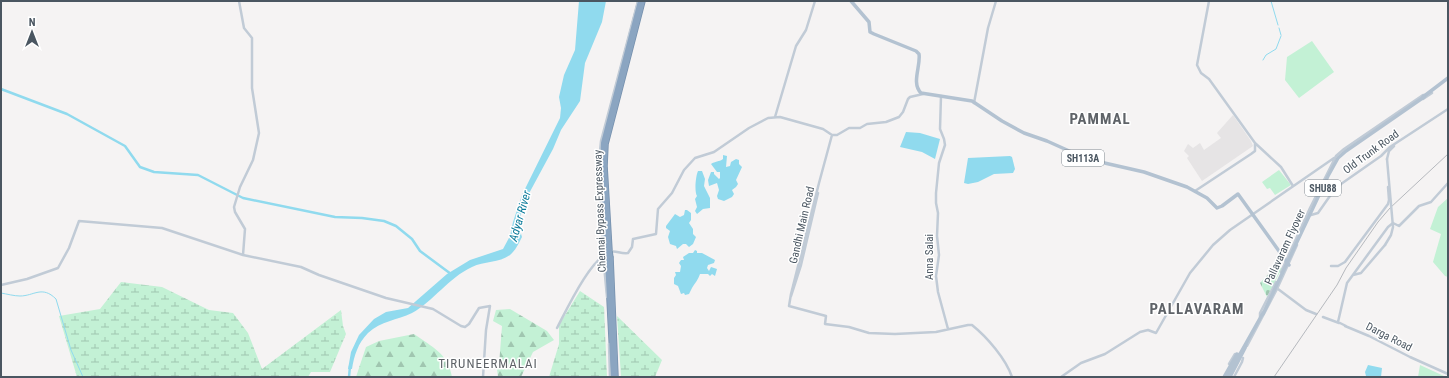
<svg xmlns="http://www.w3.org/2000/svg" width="1449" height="378" viewBox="0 0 1449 378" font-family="'Roboto Condensed',sans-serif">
  <defs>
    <pattern id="forest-firs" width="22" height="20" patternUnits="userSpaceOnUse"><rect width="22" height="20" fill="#c3f1d5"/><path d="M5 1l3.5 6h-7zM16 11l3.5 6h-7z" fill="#a0c6b0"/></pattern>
    <pattern id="wetland-marsh" width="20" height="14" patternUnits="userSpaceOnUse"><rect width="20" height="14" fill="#c3f1d5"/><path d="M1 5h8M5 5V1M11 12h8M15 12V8" fill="none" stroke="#a0c6b0"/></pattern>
    <pattern id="cemetery-stones" width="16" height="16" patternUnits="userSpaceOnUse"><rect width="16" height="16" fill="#c3f1d5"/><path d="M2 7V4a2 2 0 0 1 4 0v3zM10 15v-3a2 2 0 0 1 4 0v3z" fill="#a0c6b0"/></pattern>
  </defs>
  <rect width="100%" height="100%" fill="#f5f3f3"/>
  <path fill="#e6e4e5" d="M1233,115L1251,141L1253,146L1202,181L1187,158L1189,156L1184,151L1188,144L1193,148L1200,143L1204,150L1221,138L1217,133Z"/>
  <path fill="#c3f1d5" d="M1312,41L1334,72L1299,98L1285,80L1287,57Z
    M1279,170L1291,185L1275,195L1270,188L1267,189L1262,182Z
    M1448,198V277L1445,276L1433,262L1441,234L1430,229L1438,207Z
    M1420,365L1446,377H1418Z"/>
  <path fill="url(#forest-firs)" d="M510,309L547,331L554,340L533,352L521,377H498L497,369L499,365L502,326L493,321L496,310Z
    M414,334C432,347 448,353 452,377H356L366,347L379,341Z"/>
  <path fill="url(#wetland-marsh)" d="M121,282L162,287L209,310L233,313L248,333L262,369L341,310L343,326L346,334L330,372H311L308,377H77L59,316L100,309Z
    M580,291L604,307L607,377H549L559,344V325Z
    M617,316L662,360L655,377H621Z"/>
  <path fill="url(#cemetery-stones)" d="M1276,266L1282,268L1267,297L1260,283Z"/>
  <path fill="#90daee" d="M579,1H606L602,22L585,63L580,101L561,130L553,149L526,199L518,224L522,237C519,243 515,251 510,255C499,263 484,261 472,267C448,278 434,301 412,313C397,320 381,321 368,333C358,343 354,356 352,369H348L351,352L359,335L374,319L386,312L408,308L447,274L470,260L503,249L510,236L513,222L522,195L560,118L561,108L559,97L564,75L575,50Z
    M906,132L920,133L940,139L935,159L922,152L900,147Z
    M723,155L727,156L726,167L730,166L731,162L736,159L739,160V164L742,167L736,180L738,184L736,187L732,190L734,194L732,197L724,201L718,199L717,196L719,190L717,183L709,186L708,180L711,172H714V174L719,179L720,178V172H717L711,164C715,161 719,162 723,159Z
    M1010,156L1012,157L1015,169L1013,173L994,174L978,182L968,184L964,183L968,158Z
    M698,171H702L705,179L704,186L710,198V208L703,209L697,214L695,211L697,207L695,199L697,196C694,191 696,175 698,171Z
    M685,210H687L691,213V220L689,223L693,229V234L696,237L693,244L689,247L686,244H683L677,249L676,246L670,244L668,237L670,231L666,228V226L675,214L680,217L684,215Z
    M695,250L697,251V253H702L715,260L714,263L708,265L707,268L709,271L711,267L717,269L715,276L712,274L710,276L708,274H700C698,280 695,283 692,288C691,290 690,292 689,294L685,295L684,293L681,294L678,286L674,284V278L676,275L675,272H680L681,266L679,263L681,260H684L683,257L689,253H693Z
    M1368,365L1382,368L1381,377H1368L1366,376L1365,372Z"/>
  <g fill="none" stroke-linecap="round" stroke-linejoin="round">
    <path stroke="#90daee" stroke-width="1" d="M1271,1L1278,25
      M1279,28L1281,35
      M1263,60L1266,55L1276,49L1281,36
      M1,293C7,294 14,296 20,296C34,296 42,285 56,299L71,350L83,377"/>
    <path stroke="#90daee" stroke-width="2.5" d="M1,89L67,114L125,146L140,167L154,172L198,175L243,198L335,217L362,218L384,221L396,226L412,239L420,251L451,274
      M349,377L350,366"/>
    <defs>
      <path id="highway" d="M607,250L602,167L603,143L640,1
        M610,251L605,166L606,144L643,1
        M611,258L616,377
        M607,259L613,377"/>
    </defs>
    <use href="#highway" stroke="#7690ad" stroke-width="5.5"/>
    <path stroke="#c1cbd6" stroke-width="2.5" d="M239,1L244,28L252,38V88L259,133L253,160L240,187L234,207L235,212L245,229L243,255
      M1209,1L1197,65L1201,73L1209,79L1255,143L1281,167L1293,186
      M941,96L940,129L944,139L945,145L939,163L936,193V203L938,213L937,236L939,255L936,276L938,292L948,329
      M1423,99L1432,93
      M974,103L988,28L996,1
      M775,117L796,46L806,30L815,1
      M832,135L819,183L791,294L789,306L826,316L825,324L849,327L869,333L895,334L936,332L968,325H972C987,337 1006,359 1012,377
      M1387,159L1389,151L1394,146
      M1195,191L1251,154L1255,151V144
      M1309,214L1311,215L1318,213L1332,193L1341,184L1381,156L1390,147L1448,109
      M1331,266H1338L1345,262L1388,204L1389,200L1388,187
      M1281,272L1310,208L1336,156L1344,149L1423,95H1425
      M1353,275L1361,273L1385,245
      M1,285L27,279L58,268L69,248L79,221L162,228L243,255L301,267L319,275L386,298L433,309L461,326L465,327L469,324L479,308L490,306L486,330L483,377
      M1278,289L1306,310L1316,314
      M791,296L801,265L818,193
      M607,297L603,255L599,161L601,141L638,1
      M1260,317V313L1276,282
      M1323,317L1339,323
      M1345,326L1369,336L1410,357L1448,374
      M1346,326L1338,322L1347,283L1388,227L1393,223L1399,226L1419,206L1431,202L1448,183
      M557,328C567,309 590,259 610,252C616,250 620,254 628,253L632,247L633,239L656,234L658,209L672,193L684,170L695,158L714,152L749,128L768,118L780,117L823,129L832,135H837L849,128H860L867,124L886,122L899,117L903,112L908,99L910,97L923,94
      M609,344L610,377
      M1247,346L1277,289L1297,245
      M1229,364L1235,354H1236
      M1061,377L1081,363L1105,354L1140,332L1148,330L1156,333L1190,273L1213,245L1230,230L1334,158
      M1234,377L1242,362L1243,358"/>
    <path stroke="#b3c2d1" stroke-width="3.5" d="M851,1L869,22L870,32L874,34L916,51L919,54C921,66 911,83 921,93L972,101L1002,121L1024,133L1047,141L1087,159L1144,172L1187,187L1207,198L1217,208L1222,206L1238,194L1289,265
      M1423,97L1448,78
      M1224,377L1237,354
      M1227,377L1263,313
      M1230,377L1245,348L1246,344"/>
    <use href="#highway" stroke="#8ba5c1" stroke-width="4"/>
    <path stroke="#b5b8bd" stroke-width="1" d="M1274,377L1337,285L1346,268L1378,222L1390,208L1448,154"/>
    <defs>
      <path id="highway-bridge" d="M607,250V259
        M610,251L611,258"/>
    </defs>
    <use href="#highway-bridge" stroke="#7690ad" stroke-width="5.5" stroke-linecap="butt"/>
    <path stroke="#c1cbd6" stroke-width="2.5" d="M1385,245L1391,235L1393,227L1387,159"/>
    <path stroke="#b3c2d1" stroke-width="3.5" d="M1263,314L1328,176L1338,158L1346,151L1424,97"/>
    <use href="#highway-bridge" stroke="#8ba5c1" stroke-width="4"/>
  </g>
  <g text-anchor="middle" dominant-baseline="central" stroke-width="3" stroke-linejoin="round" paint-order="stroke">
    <g fill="#fff" stroke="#808990" stroke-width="1">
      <rect x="1062" y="150" width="42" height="16" rx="3"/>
      <rect x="1305" y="180" width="36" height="16" rx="3"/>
    </g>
    <g font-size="10" font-weight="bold" fill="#4a5661">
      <text x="1083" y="158">SH113A</text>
      <text x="1323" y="188">SHU88</text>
    </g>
    <g font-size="11" fill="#4a5661" stroke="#fff">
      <text transform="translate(1371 152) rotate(-36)">Old Trunk Road</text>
      <text transform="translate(600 211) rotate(-92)">Chennai Bypass Expressway</text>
      <text transform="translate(802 225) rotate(-77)">Gandhi Main Road</text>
      <text transform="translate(1285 247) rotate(-65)">Pallavaram Flyover</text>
      <text transform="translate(929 257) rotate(-90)">Anna Salai</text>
      <text transform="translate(1389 337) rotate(27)">Darga Road</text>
    </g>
    <g font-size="12" font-style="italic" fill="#0c7c9b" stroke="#fff">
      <text transform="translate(520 216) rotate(-74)">Adyar River</text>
    </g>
    <g font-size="13" letter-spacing="1" fill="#5f6368" stroke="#fff">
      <text x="488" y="363">TIRUNEERMALAI</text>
    </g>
    <g font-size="15" font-weight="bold" letter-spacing="1" fill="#5f6368" stroke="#fff">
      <text x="1100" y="119">PAMMAL</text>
      <text x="1197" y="309">PALLAVARAM</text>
    </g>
  </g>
  <rect width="1449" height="378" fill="none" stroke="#4a5661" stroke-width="4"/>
  <g transform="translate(32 32)" stroke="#ffffff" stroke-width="3" paint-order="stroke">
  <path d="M0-3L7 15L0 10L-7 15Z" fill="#4a5661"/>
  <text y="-6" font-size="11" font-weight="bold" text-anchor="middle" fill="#4a5661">N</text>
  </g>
</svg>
